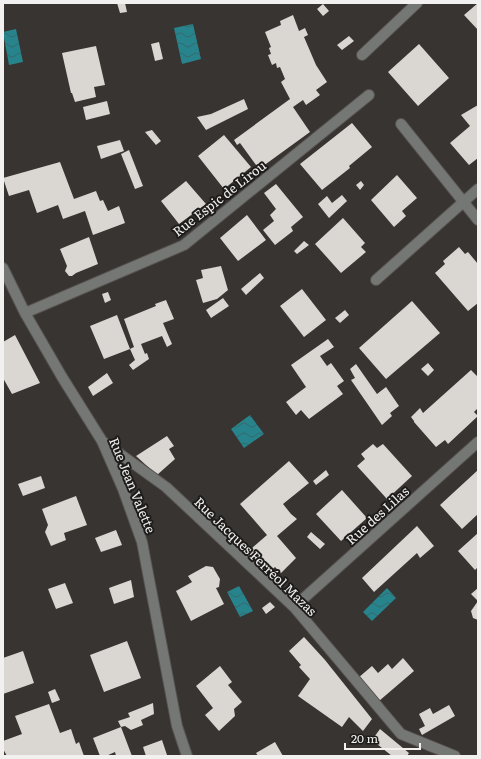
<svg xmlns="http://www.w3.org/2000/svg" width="481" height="759" viewBox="0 0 481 759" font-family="Literata,serif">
  <defs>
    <pattern id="water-waves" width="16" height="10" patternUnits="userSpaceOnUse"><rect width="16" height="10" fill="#27848c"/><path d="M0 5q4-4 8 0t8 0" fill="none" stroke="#36696d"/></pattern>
  </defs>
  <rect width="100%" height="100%" fill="#383431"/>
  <path fill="url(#water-waves)" d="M193,24L201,59L182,64L174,28Z
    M16,29L23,62L9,65L3,32Z
    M250,415L264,434L244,448L231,429Z
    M239,586L253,611L240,617L227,592Z
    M387,588L396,598L372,621L363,612Z"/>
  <path fill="#dad6d2" d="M117,3H125L127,12L120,13Z
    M478,3V30L464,15Z
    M323,4L329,11L323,16L317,9Z
    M293,15L299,31L305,28L308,35L304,37L316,65L327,82L316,90L320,95L306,105L303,100L293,107L310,132L259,169L240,143L237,145L234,140L290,99L281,82L285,79L280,67L277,68L276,63L272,65L268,55L271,54L269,48L271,47L265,32L281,25L280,21Z
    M349,36L354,41L342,50L337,45Z
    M159,42L163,59L155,61L151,44Z
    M419,44L449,78L418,106L388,72Z
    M96,46L105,85L94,87L96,97L75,102L72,93H71L62,53Z
    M244,99L248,109L206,130L197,117L211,114Z
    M107,101L110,114L86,120L83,107Z
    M478,105V158L469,165L450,143L470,126L461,115Z
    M352,123L372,147L349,166L350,168L322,190L300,164Z
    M152,130L161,141L156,145L145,132Z
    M224,135L251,167L224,189L198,156Z
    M120,140L124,151L101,159L97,146Z
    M129,150L143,186L135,189L121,154Z
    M60,162L74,199L96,191L100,201L103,200L108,211L119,206L125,223L93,235L85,211L63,219L58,205L37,213L29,190L9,196L3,178Z
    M397,175L417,198L402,211L406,216L394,227L371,200Z
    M186,181L206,204L179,224L161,201Z
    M361,181L364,185L360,190L356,185Z
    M276,184L303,217L291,227L293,231L275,245L263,230L274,221L270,215L276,209L264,193Z
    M342,195L347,201L329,218L318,204L327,196L332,203Z
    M247,215L266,240L238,261L220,238Z
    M343,218L365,243L361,247L366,252L341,273L315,244Z
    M89,237L98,264L76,273L72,276H69L65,271L67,266L60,249Z
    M304,241L309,245L297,254L294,251Z
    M459,247L465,254L468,252L478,264V303L468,311L435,273L445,264L443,261Z
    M221,266L228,290L217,299L203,303L196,280L203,278L201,270Z
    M260,273L264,278L246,295L241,289Z
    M302,289L326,320L304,337L280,306Z
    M108,292L111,300L105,303L102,294Z
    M223,298L229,306L211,318L206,310Z
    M166,300L174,319L163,323L172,344L167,347L162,336L141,344L145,354L147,353L149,359L133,370L129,365L135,360L130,349L104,359L90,326L117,315L130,349L134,347L124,319L156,306L155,304Z
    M412,301L440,333L386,379L359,348Z
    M345,310L349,315L340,323L335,318Z
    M15,335L40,383L12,394L3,378V342Z
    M328,339L334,347L320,356L327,366L331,363L344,381L337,386L343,394L309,419L301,410L296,415L286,402L306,387L291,365Z
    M428,363L434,370L428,376L421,369Z
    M356,364L377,394L386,387L399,406L390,413L392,416L382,425L351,380L355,378L350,369Z
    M471,370L478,377V408L474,412L478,416L448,444L445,440L436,447L414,422V421L411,417L420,408L423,413Z
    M107,373L113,383L93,396L88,387Z
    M167,436L174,446L169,449L175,459L157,475L136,456Z
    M373,444L377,448L383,444L412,476L387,499L357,466L365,459L361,454Z
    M289,461L309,483L283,504L291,514L297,519L277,536L296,558L281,573L275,567L265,576L244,555L267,535L240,504Z
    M326,470L329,475L316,485L313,481Z
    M478,470V514L462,529L440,505Z
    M41,476L45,488L23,496L18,484Z
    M342,490L367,518L341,541L316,514Z
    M76,496L87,525L64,533L66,540L51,546L45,532L48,525L42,509Z
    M417,526L434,546L420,558L417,553L374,592L362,578Z
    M116,530L122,545L101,552L95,538Z
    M311,532L325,544L320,549L307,537Z
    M478,533V567L475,570L458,551Z
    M206,566L213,567L220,579L219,587L216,588L224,604L191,621L176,591L192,582L188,576Z
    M131,580L134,597L114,604L109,588Z
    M65,583L73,603L56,609L48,589Z
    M478,588V620L473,618L471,611L478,601L471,594Z
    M270,602L275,607L266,614L262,608Z
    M304,637L325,660L372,719L363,731L349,717L342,727L298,696L310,679L299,667L301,665L289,651Z
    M127,641L141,678L104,692L90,655Z
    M23,651L34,683L3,694V658Z
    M403,658L414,671L379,701L358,678L372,666L378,673L388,664L392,669Z
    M220,666L232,682L228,685L242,702L234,709L235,716L219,731L205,715L213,708L196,686Z
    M55,689L60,700L52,703L48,692Z
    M153,703L154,714L141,720L143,725L131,730L125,726L121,727L118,721L130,717L128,713Z
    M49,704L60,733L71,729L76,744L79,742L84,756H7L3,749V741L22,734L15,716Z
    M449,705L455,716L422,735L419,729L425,726L419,714L430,708L433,714Z
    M121,727L132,756H116L115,752L106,756H100L93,738Z
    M380,729L409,753L407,756H392L372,740Z
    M162,740L167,755L164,756H146L143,747Z
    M275,742L283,756H258L256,753Z"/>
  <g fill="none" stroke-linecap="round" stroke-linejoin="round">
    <defs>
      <path id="minor" d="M362,55L417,3
        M401,124L478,220
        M3,268L25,313L62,377L102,441L123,489L142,542L177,726L187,756
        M376,280L478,189
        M25,313L184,245L369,95
        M102,441L166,487L294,607L401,734L455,756
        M294,607L478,442"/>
    </defs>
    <use href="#minor" stroke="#56524f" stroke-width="12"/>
    <use href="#minor" stroke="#757775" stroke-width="10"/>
  </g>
  <g text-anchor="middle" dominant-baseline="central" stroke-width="4" stroke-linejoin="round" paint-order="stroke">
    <g font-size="13" fill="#f3f1ef" stroke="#1e1c1b">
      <text transform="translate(219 198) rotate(-38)">Rue Espic de Lirou</text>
      <text transform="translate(133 485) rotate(68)">Rue Jean Valette</text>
      <text transform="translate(377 515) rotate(-42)">Rue des Lilas</text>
      <text transform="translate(256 556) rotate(44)">Rue Jacques Ferréol Mazas</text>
    </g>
  </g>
  <rect width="481" height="759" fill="none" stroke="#f3f1ef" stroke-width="8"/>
  <path d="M345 743v6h75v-6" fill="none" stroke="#f3f1ef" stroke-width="2"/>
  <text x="351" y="743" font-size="12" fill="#f3f1ef" stroke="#1e1c1b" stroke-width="3" paint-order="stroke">20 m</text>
</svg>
